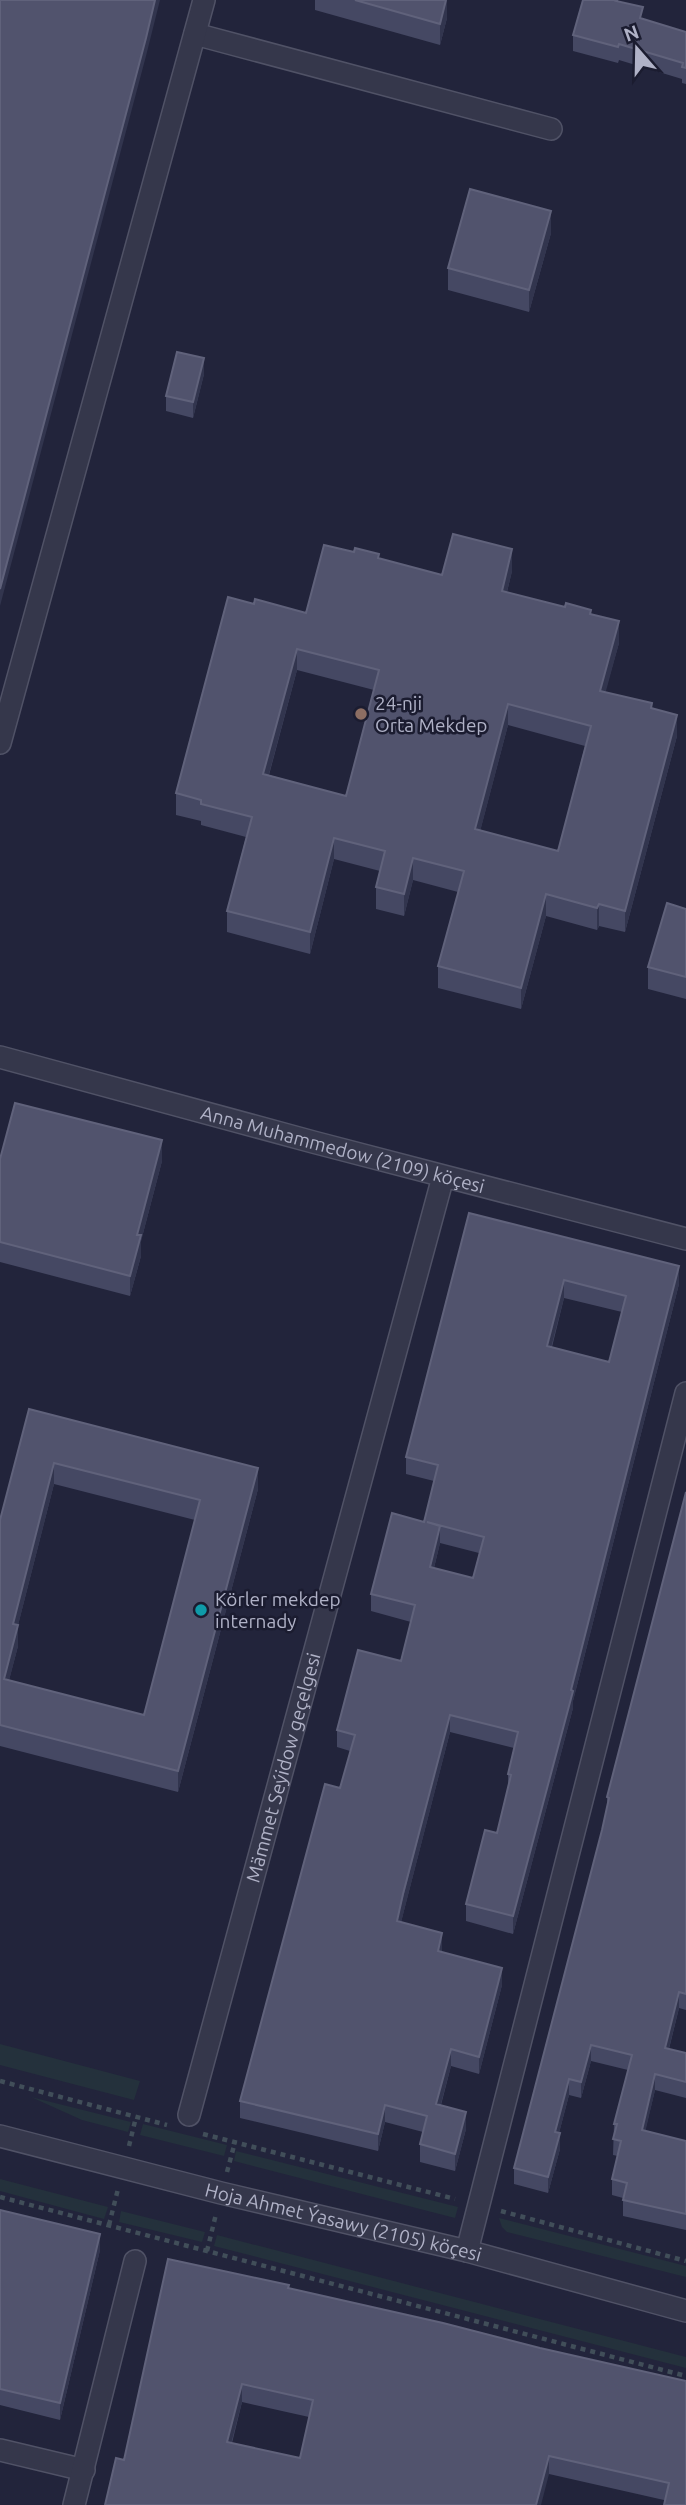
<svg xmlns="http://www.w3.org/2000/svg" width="686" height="2505" viewBox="0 0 686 2505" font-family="Ubuntu,sans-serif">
  <rect width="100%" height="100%" fill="#22243b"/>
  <path fill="#24313c" d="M0,2044L140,2081L134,2100L0,2065Z
    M31,2097L131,2122L128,2132L82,2120Z
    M143,2124L227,2145L224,2156L140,2135Z
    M236,2151L458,2207L455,2218L234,2161Z
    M0,2179L108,2207L104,2219L0,2191Z
    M121,2211L205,2232L202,2242L119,2222Z
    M499,2218L686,2266V2277L507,2232L502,2227Z
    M217,2235L686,2357V2368L214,2246Z"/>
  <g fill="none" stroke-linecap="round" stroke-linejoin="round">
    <defs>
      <g id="minor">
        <path d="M195,34L551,129"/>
        <path d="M0,743L204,0"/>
        <path id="s1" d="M0,1057L313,1142L686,1239"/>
        <path id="s2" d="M189,2115L443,1177"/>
        <path id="s3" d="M0,2136L221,2193L467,2251L686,2311"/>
        <path d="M467,2251L686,1393"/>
        <path d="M0,2450L84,2470"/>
        <path d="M74,2505L135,2261"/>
      </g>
    </defs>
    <use href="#minor" stroke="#505266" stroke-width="24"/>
    <path stroke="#414e59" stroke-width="4.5" stroke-dasharray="5 5" stroke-linecap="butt" d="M0,2081L167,2125
      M203,2134L455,2199
      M129,2146L136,2117
      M227,2172L235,2142
      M0,2197L686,2376
      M501,2211L686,2261
      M109,2225L118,2189
      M207,2251L216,2214"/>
    <use href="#minor" stroke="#35374b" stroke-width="21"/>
  </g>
  <path fill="#454863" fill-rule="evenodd" d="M315,0H447V18L440,45L315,10Z
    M618,0V1L643,19L686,32V84L682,83V79L619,60L618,63L573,51V35Z
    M551,233L529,312L448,290V268Z
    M204,374L193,418L166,411V396Z
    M379,558L442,575L512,571L507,592L591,614L619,643L605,692L652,708L677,736L625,932L599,926L597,930L546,916L521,1009L438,988V966L458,892L413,880L404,916L376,909V887L380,871L334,859L310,954L227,932V911L246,837L201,825V821L176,815V793L254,604L306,613ZM297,670L374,690L346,796L269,775ZM508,725L585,746L558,851L480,831Z
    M686,909V999L648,989V967Z
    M0,1159L162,1161L141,1241V1256L130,1296L0,1262Z
    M469,1213L679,1284L573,1701V1708L513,1934L466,1921V1904L497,1833L508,1788V1774L514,1748L450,1732L401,1922L442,1950V1952L502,1985L479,2074L451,2066L441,2105L466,2129L455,2171L420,2162V2144L423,2132L385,2122L378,2151L240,2118V2101L340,1788L350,1751L337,1747V1730L401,1661L411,1622L371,1611V1594L424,1522L434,1481L406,1474V1457ZM564,1298L622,1312L609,1362L552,1347ZM440,1543L479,1553L473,1578L434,1568Z
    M29,1409L258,1489L178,1792L0,1746V1520ZM54,1484L195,1520L144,1715L9,1680L18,1646V1625Z
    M686,1492V2010L679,2008L669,2049L686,2053V2098L655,2090L645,2131L686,2141V2230L623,2216V2198L612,2195V2179L618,2156L613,2155L614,2124L628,2070L591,2061L581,2098L569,2095L559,2133L560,2149L548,2193L514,2184V2168L602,1830L607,1807V1797Z
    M0,2210L100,2250L60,2420L0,2405Z
    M289,2288L540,2348L686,2381V2505L549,2474L124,2460ZM242,2402L309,2417L300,2458L232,2443Z"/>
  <path fill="#32354e" d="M155,0H160L146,56L0,606V589Z
    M446,0H447V18L440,45V24Z
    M551,211V233L529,312V290Z
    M204,358V374L193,418V402Z
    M512,549V571L502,612V591Z
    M619,621V643L600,713V691Z
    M297,649V670L263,796V774Z
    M508,704V725L475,851V829Z
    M677,715V736L625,932V911Z
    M334,838V859L310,954V932Z
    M413,858V880L404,916V894Z
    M546,894V916L521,1009V988Z
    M599,904V926L597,930V908Z
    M162,1140V1161L141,1241V1256L130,1296V1276L137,1235Z
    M679,1266V1284L573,1701V1708L513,1934V1916Z
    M564,1280V1298L547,1363V1346Z
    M54,1463V1484L13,1645V1624Z
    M258,1468V1489L178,1792V1771Z
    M440,1526V1543L430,1584V1567Z
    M18,1625V1646L4,1700V1679Z
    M450,1715V1732L397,1938V1921Z
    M442,1933V1950L438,1968V1951Z
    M502,1968V1985L479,2074V2057Z
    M679,1992V2008L665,2064V2048Z
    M591,2045V2061L581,2098V2082Z
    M451,2049V2066L436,2122V2104Z
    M655,2074V2090L642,2146V2130Z
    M569,2079V2095L555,2148V2132Z
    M385,2105V2122L378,2151V2134Z
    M466,2112V2129L455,2171V2154Z
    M560,2133V2149L548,2193V2177Z
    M100,2234V2250L60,2420V2403Z
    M242,2384V2402L227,2459V2442Z
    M549,2456V2474L541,2505H536Z"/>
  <path fill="#51536d" stroke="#60627b" stroke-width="2" fill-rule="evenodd" d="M0,0H155L146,38L0,589Z
    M355,0H446L440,24Z
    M583,0H617L616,1L643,7L640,18L686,32V68L682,67L683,63L619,44L618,47L573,35Z
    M470,189L551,211L529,290L448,268Z
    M177,352L204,358L193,402L166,396Z
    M453,534L512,549L502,591L565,607L566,603L591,610L590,614L619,621L600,691L652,703L651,708L677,715L625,911L599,904L597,908L546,894L521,988L438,966L464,871L413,858L404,894L376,887L385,851L334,838L310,932L227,911L252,817L201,804V800L176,793L228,597L254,604L255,599L306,613L324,545L354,552L355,548L379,554L378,558L442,575ZM297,649L379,670L346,796L263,774ZM508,704L591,726L558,851L475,829Z
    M667,903L686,909V977L648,967Z
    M15,1103L162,1140L137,1235H141L130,1276L0,1242V1159Z
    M469,1213L679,1266L571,1690L573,1691L513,1916L466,1904L485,1830L497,1833L511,1775L508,1774L518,1732L450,1715L403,1894L397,1921L442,1933L438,1951L502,1968L479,2057L451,2049L436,2104L466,2112L455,2154L420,2144L427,2116L385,2105L378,2134L240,2101L325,1784L340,1788L355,1735L337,1730L358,1650L401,1661L415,1605L371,1594L392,1513L424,1522L438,1465L406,1457ZM564,1280L626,1296L609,1362L547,1346ZM427,1522L484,1537L473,1578L430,1567L440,1526Z
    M29,1409L258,1468L178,1771L0,1725V1520ZM54,1463L200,1500L144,1715L4,1679L18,1625L13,1624Z
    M686,1492V1994L679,1992L665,2048L686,2053V2082L655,2074L642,2130L686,2141V2214L623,2200L627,2183L612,2179L621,2141L613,2139L617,2124H614L632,2055L591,2045L581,2082L569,2079L555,2132L560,2133L548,2177L514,2168L602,1830L609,1798L607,1797Z
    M0,2210L100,2234L60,2403L0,2389Z
    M168,2259L289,2285L288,2288L443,2323L540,2348L686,2381V2505H664L669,2483L549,2456L536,2505H105L116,2458L124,2460ZM242,2384L313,2400L300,2458L227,2442Z"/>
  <circle fill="#8d6e63" stroke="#1b1c30" stroke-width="2.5" cx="361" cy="714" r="7"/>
  <circle fill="#0f9aa8" stroke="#1b1c30" stroke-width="2.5" cx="201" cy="1610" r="7"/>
  <g text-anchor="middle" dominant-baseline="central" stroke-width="5" stroke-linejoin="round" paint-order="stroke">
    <g font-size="19" fill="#b0b2c7" stroke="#1b1c30" text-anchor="start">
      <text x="375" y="703">24-nji<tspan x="375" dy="22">Orta Mekdep</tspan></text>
      <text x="215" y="1599">Körler mekdep<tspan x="215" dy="22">internady</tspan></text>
    </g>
    <g font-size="19" fill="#b0b2c7" stroke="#1b1c30">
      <text stroke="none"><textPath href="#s1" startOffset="355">Anna Muhammedow (2109) köçesi</textPath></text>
      <text stroke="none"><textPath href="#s2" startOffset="360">Mämmet Seýidow geçelgesi</textPath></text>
      <text stroke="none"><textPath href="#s3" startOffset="354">Hoja Ahmet Ýasawy (2105) köçesi</textPath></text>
    </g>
  </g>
  <g transform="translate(637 49) rotate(340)" stroke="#1b1c30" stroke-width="5" paint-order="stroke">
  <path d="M0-5L12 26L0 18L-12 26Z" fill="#b0b2c7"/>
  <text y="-10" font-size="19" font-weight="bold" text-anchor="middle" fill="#b0b2c7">N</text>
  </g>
</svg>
